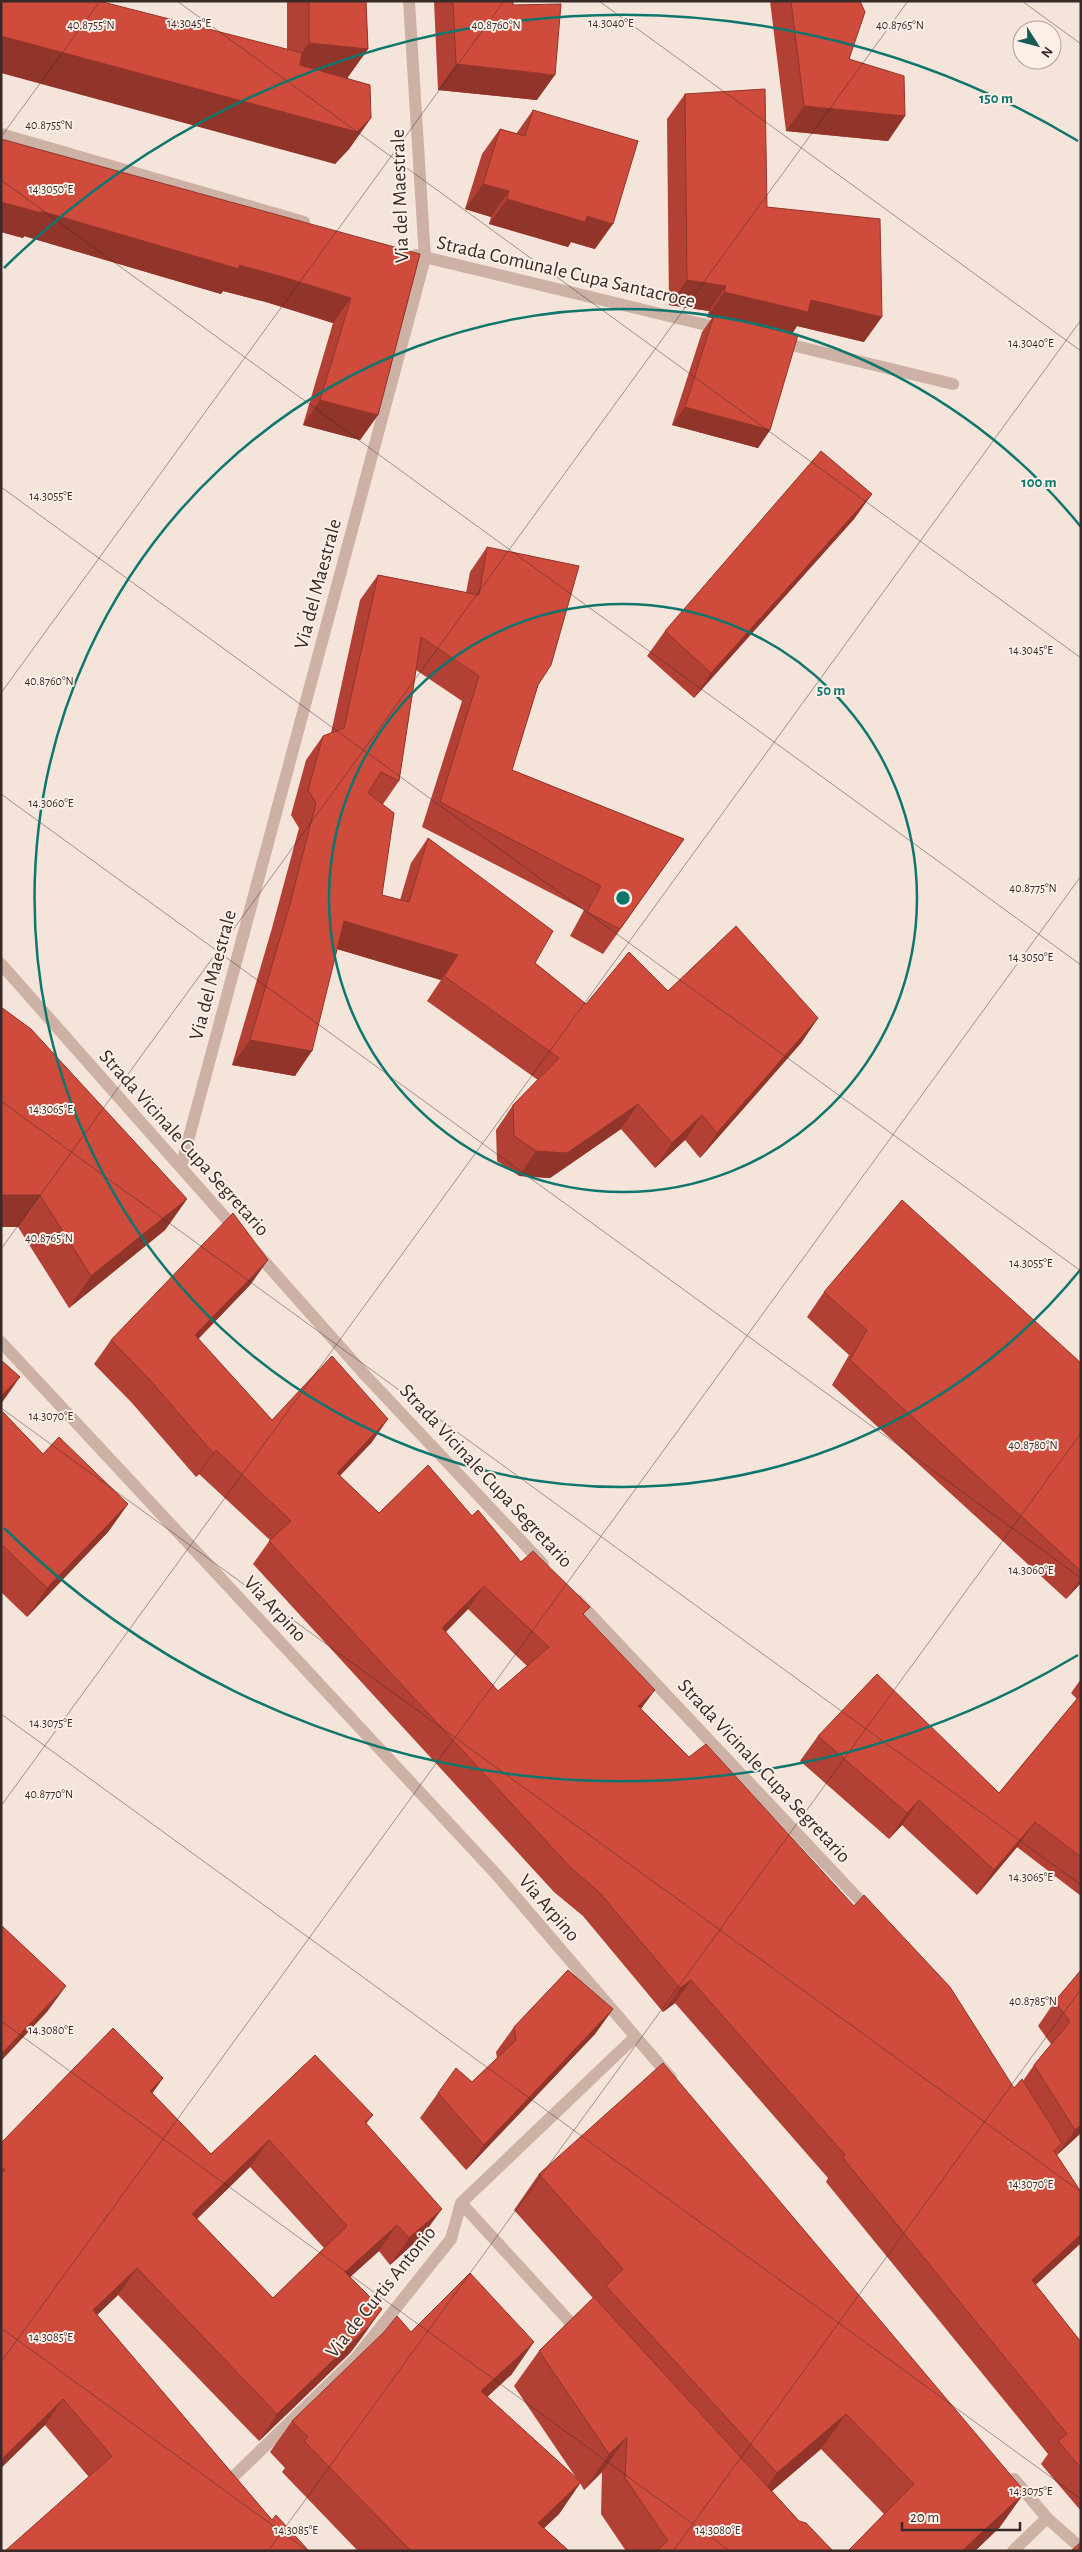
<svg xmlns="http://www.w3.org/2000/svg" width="1082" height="2552" viewBox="0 0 1082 2552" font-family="'Alegreya Sans',sans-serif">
  <rect width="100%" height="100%" fill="#f4e4da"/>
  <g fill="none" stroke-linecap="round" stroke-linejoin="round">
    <path stroke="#cdb1a5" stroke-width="12" d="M1,134L304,222
      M416,255L723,329
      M779,342L953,384
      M1,964L238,1232
      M181,1167L425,258L409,1
      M255,1251L366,1376L543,1564
      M1,1342L496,1874L671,2078
      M577,1600L870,1911
      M461,2203L581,2334
      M1014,2479L1047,2518L1081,2548
      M229,2481L356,2358L451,2239L461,2203L635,2037
      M1013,2551L1047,2518"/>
  </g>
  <path fill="#b24034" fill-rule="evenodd" d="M287,1H366L368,49L347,78L371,118L349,149L335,164L287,49Z
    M434,1H513V5L537,100L438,90Z
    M770,1H860L849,59L905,116L888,141L786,131Z
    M685,94L864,342L797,326L792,334L770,430L758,448L672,425L702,332L712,318L707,317L709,311L669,305L667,119Z
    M533,110L595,249L571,242L568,247L489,224L491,217L465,209L482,154L500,129L516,134Z
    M1,232L420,254L378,415L360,440L303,425L333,323L266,302L223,291L221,294L24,236L23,238Z
    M872,494L854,519L694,698L647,656L665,631Z
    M487,547L538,685L512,770L684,839L603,954L570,936L584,910L422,827L462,701L416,670L399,781L383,804L382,895L400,900L411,863L428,838L535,963L586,1004L668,991L818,1018L801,1043L700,1158L685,1140L655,1168L621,1129L550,1178L519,1176L497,1161L496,1130L513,1105L538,1080L427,1001L441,980L337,949L295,1076L232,1065L272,928L299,828L291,815L306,760L323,736L331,733L360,600L378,575L466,593L470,572Z
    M1,1007L187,1199L165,1230L69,1308L18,1227Z
    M251,1284L198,1339L272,1420L372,1442L340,1476L379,1513L472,1516L521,1562L584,1616L641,1709L1014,2088L1023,2081L1034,2065L1051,2044L1038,2026L1055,2001L1081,1970V2133L1057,2155L1081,2192V2243L1035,2285L1081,2342V2511L1041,2464L1048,2454L826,2182L828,2178L675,2003L663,2012L583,1916L554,1892L253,1564L270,1540L199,1474L196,1477L132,1403L94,1364L111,1340ZM468,1609L527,1666L498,1691L446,1632Z
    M824,1292L1081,1363V1583L1066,1599L832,1385L849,1355L807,1317Z
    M1,1410L43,1454L128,1504L108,1532L27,1617L1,1592Z
    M1081,1679V1896L1017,1847L977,1895L902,1825L889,1839L800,1761L818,1736L999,1793L1077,1699L1071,1693Z
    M613,2009L595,2034L466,2170L420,2118L438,2093L472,2082L497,2058L496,2052L514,2027Z
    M163,2078L152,2093L211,2154L373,2115L366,2124L423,2235L390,2265L379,2251L350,2277L363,2336L350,2353L259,2441L118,2295L97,2315L272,2520L88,2476L45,2425L1,2468V2143ZM250,2167L324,2248L273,2298L197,2219Z
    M539,2174L1000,2527L975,2551H848L884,2514L821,2449L772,2491L799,2521L833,2551H626L601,2514L602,2472L584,2490L580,2483L559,2514L544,2528L569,2551H358L282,2472L285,2468L270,2452L292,2421L411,2332L512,2374L487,2397L577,2479L514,2386L539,2351L593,2298L514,2210Z"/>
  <path fill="#91342a" d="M1,36L371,118L349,149L335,164L1,73Z
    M309,43L368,49L346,80L287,74Z
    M456,64L555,75L537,100L438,90Z
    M804,106L905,116L888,141L786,131Z
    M483,184L509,191L491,217L465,209Z
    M507,199L587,216L613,224L595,249L571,242L568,247L489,224Z
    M1,202L41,211L283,277L351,298L333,323L266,302L223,291L221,294L24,236L23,238L1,232Z
    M687,280L726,286L709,311L669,305Z
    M724,292L811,300L882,317L864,342L797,326L790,337L714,315L712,318L707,317Z
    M320,400L378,415L360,440L303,425Z
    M685,407L770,430L758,448L672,425Z
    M872,494L854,519L694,698L711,673Z
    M344,921L458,955L441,980L327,946Z
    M818,1018L801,1043L700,1158L717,1133Z
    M250,1040L312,1051L295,1076L232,1065Z
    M638,1104L621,1129L550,1178L519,1176L536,1151Z
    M702,1115L685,1140L655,1168L672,1143Z
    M1,1195H40L18,1227H1Z
    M187,1199L165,1230L69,1308L91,1276Z
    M268,1260L251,1284L179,1359L195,1335Z
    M20,1377L1,1404V1396Z
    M388,1419L372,1442L320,1496L337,1473Z
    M216,1450L199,1474L196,1477L213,1453Z
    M128,1504L108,1532L27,1617L47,1588Z
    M1081,1578V1583L1066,1599Z
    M484,1586L468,1609L426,1652L442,1628Z
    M655,1690L638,1713V1706Z
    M919,1800L902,1825L889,1839L907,1813Z
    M1035,1822L1017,1847L977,1895L994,1870Z
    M691,1980L675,2003L663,2012L680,1988Z
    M66,1986L47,2012L1,2061V2054Z
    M613,2009L595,2034L466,2170L484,2145Z
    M163,2078L144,2105L150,2091Z
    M1081,2125V2133L1057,2155L1075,2130Z
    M269,2140L250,2167L174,2241L192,2214Z
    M442,2209L423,2235L390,2265L409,2238Z
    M397,2225L379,2251L327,2298L345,2272Z
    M1081,2234V2243L1015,2304L1032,2280Z
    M137,2268L118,2295L74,2337L93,2310Z
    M382,2309L363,2336L350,2353L259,2441L277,2414Z
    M534,2342L512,2374L459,2423L481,2391Z
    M63,2399L45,2425L1,2468V2460Z
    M846,2414L821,2449L752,2508L777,2473Z
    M627,2437L602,2472L584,2490L609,2454Z
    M581,2482L559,2514L520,2551L538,2523Z
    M1025,2492L1000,2527L975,2551H962Z"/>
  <path fill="#cf4b3c" stroke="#91342a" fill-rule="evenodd" d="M1,1H99L302,53L300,65L370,85L371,118L357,132L1,36Z
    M309,1H366L368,49L309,43Z
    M453,1H513V5L561,4L555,75L456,64Z
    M791,1H860L865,12L849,59L904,76L905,116L804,106Z
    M765,89L767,207L880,219L882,317L811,300L808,312L724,292L726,286L687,280L685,94Z
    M533,110L638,141L613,224L587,216L585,222L507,199L509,191L483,184L500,129L525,136Z
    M1,139L420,254L378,415L320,400L351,298L283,277L239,265V269L41,211V213L1,202Z
    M714,315L798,335L770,430L685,407Z
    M821,451L872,494L711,673L665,631Z
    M487,547L579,566L551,665L538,685L512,770L684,839L620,929L587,912L601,886L440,802L479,676L421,637L399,781L381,772L368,793L394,813L382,895L409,902L428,838L553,931L535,963L586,1004L629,952L668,991L736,926L818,1018L717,1133L702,1115L672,1143L638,1104L567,1153L536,1151L514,1136L513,1105L559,1058L444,976L458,955L344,921L312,1051L250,1040L290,904L316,803L308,790L323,736L344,728L378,575L479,595Z
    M1,1007L31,1029L187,1199L91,1276L40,1195H1Z
    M902,1200L1081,1363V1571L850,1360L867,1330L824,1292Z
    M233,1213L268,1260L195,1335L272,1420L332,1356L388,1419L337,1473L379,1513L428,1465L472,1516L478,1510L521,1562L533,1551L590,1607L583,1614L655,1690L638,1706L689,1757L706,1744L854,1906L864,1895L950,1987L1014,2088L1022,2079L1062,2143L1054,2151L1081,2192V2234L1032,2280L1081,2342V2468L1058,2441L1067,2434L843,2158L845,2155L691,1980L680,1988L599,1892L571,1868L269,1541L291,1521L216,1450L213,1453L149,1379L111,1340ZM484,1586L549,1647L498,1691L442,1628Z
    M1,1360L20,1377L1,1396Z
    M1,1410L43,1454L59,1437L128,1504L47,1588L1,1544Z
    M877,1674L999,1793L1081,1694V1857L1035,1822L994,1870L919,1800L907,1813L818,1736Z
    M1,1925L66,1986L1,2054Z
    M568,1970L613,2009L484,2145L438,2093L456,2068L472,2082L516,2040L514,2027Z
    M1081,1970V2125L1075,2130L1034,2065L1070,2022L1055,2001Z
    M113,2028L163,2078L150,2091L211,2154L315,2055L373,2115L365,2122L442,2209L409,2238L397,2225L345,2272L382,2309L369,2326L277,2414L137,2268L93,2310L272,2520L276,2515L309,2551H5L112,2456L63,2399L1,2460V2174L5,2170L1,2167V2143ZM269,2140L347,2226L273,2298L192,2214Z
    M663,2063L1025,2492L962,2551H848L914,2484L846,2414L777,2473L606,2286L623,2269L539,2174Z
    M470,2273L534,2342L481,2391L581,2482L538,2523L569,2551H411L304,2441L308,2437L292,2421L384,2332L397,2316L411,2332Z
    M594,2297L799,2521L806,2523L833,2551H659L658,2549L668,2541L625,2478L627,2437L609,2454L539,2351Z
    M1081,2542V2551H1071Z"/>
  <path fill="none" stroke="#382a27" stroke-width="1" stroke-opacity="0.45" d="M177,1L1081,658M599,1L1081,351M1022,1L1081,44M1,137L100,1M1,180L1081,965M1,487L1081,1271M1,693L504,1M1,794L1081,1578M1,1101L1081,1885M1,1249L908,1M1,1408L1081,2192M1,1714L1081,2499M1,1806L1081,320M1,2021L730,2551M1,2328L308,2551M1,2362L1081,876M268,2551L1081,1433M673,2551L1081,1989M1077,2551L1081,2545"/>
  <g fill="none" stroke="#0f766e" stroke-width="2.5">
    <circle cx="623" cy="898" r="294"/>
    <path d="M1081 1269A589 589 0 1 1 1081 527"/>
    <path d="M1078 1655A883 883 0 0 1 4 1528M4 268A883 883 0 0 1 1078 141"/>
  </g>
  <g text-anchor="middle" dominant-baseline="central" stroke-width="4" stroke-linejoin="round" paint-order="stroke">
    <g font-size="20" fill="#382a27" stroke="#fbefe7">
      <text transform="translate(400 196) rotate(-92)">Via del Maestrale</text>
      <text transform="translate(566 272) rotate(13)">Strada Comunale Cupa Santacroce</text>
      <text transform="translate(318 584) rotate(-75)">Via del Maestrale</text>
      <text transform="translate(213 975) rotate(-75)">Via del Maestrale</text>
      <text transform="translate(184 1143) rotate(48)">Strada Vicinale Cupa Segretario</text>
      <text transform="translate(486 1476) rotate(47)">Strada Vicinale Cupa Segretario</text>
      <text transform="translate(275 1609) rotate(47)">Via Arpino</text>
      <text transform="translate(764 1771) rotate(47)">Strada Vicinale Cupa Segretario</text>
      <text transform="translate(549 1908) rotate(49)">Via Arpino</text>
      <text transform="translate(381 2292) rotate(-51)">Via de Curtis Antonio</text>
    </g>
  </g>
  <g font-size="12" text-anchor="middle" fill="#382a27" stroke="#fbefe7" stroke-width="4" stroke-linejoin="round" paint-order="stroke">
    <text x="611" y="27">14.3040°E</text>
    <text x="189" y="27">14.3045°E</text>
    <text x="91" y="29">40.8755°N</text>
    <text x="496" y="29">40.8760°N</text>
    <text x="900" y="29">40.8765°N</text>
    <text x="49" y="129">40.8755°N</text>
    <text x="51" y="193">14.3050°E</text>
    <text x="1031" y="347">14.3040°E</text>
    <text x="51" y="500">14.3055°E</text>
    <text x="1031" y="654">14.3045°E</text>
    <text x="49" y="685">40.8760°N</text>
    <text x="51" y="807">14.3060°E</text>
    <text x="1033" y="892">40.8775°N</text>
    <text x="1031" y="961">14.3050°E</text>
    <text x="51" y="1113">14.3065°E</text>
    <text x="49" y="1242">40.8765°N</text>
    <text x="1031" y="1267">14.3055°E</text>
    <text x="51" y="1420">14.3070°E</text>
    <text x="1033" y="1449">40.8780°N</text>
    <text x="1031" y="1574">14.3060°E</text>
    <text x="51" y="1727">14.3075°E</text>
    <text x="49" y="1798">40.8770°N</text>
    <text x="1031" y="1881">14.3065°E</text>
    <text x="1033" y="2005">40.8785°N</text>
    <text x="51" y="2034">14.3080°E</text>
    <text x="1031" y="2188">14.3070°E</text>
    <text x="51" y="2341">14.3085°E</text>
    <text x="1031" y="2495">14.3075°E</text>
    <text x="296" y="2534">14.3085°E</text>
    <text x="718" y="2534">14.3080°E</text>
  </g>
  <circle cx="623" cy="898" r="8" fill="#0f766e" stroke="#fbefe7" stroke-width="2.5"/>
  <g font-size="15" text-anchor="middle" font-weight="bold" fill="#0f766e" stroke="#fbefe7" stroke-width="4" stroke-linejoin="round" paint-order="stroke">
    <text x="996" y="103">150 m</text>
    <text x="1039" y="487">100 m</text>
    <text x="831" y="695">50 m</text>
  </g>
  <rect width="1082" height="2552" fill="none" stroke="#382a27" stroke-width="5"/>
  <g transform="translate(1037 45) rotate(126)"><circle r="24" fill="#fbefe7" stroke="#ada09a"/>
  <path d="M0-4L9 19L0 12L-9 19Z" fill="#195c57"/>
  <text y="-8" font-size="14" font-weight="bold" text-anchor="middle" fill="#382a27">N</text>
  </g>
  <path d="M902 2522v8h118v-8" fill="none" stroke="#382a27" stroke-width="2.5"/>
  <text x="910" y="2522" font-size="15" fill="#382a27" stroke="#fbefe7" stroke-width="4" paint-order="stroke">20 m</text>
</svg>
